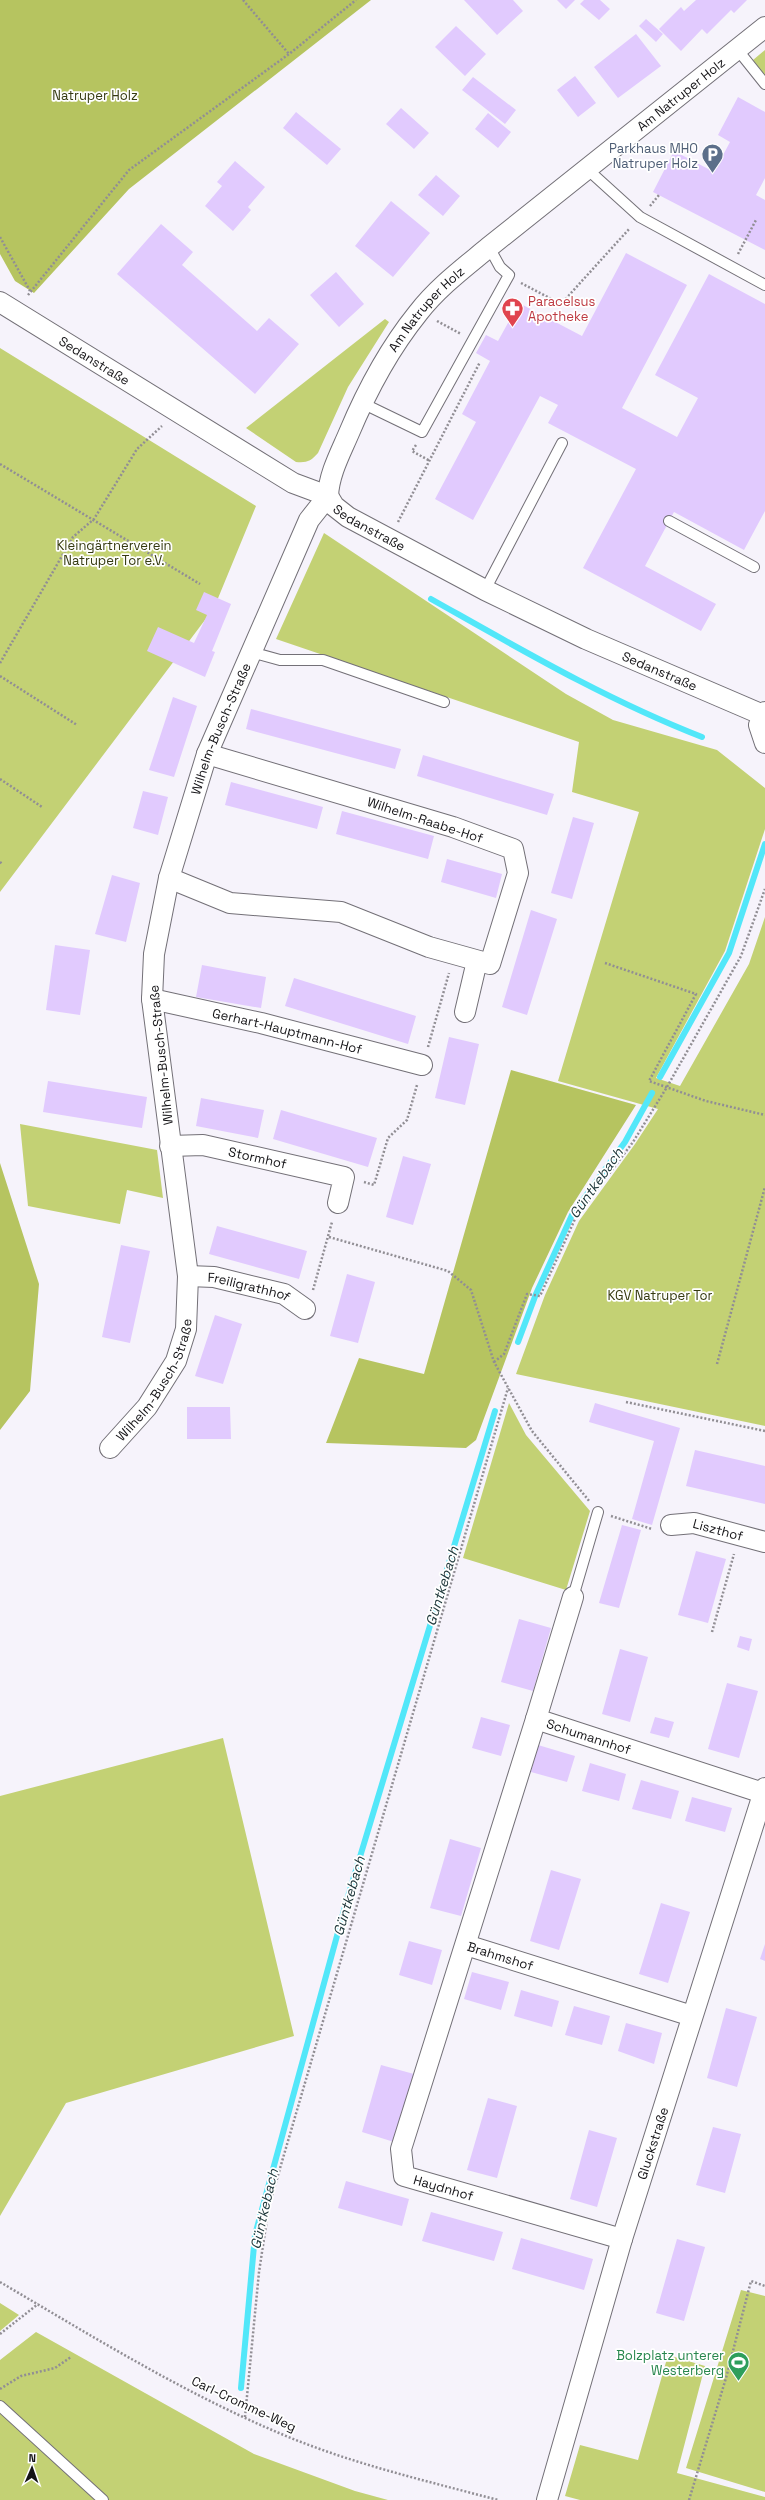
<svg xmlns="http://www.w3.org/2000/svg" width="765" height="2500" viewBox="0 0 765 2500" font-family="'Space Grotesk',sans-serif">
  <rect width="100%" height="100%" fill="#f6f3fb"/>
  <path fill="#c3d174" d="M765,50V76L753,60Z
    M385,319L389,322L348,387L318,453C311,461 307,463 296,462L246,428Z
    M0,348L256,506L214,608L0,892Z
    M324,533L566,694L613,720L717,750L765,788V829L725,951L656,1078L680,1086L749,964L765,917V1426L516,1374L545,1295L579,1221L635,1144L658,1109L558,1081L639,812L572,792L579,742L276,639Z
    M20,1124L157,1150L163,1198L127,1190L120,1224L28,1206Z
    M509,1403L526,1435L590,1511L566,1590L463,1558Z
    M223,1738L294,2036L66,2103L0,2216V1796Z
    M741,2290L765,2296V2492L686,2468Z
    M0,2303L19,2315L0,2331Z
    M36,2332L254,2454L355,2491L388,2500H0V2360Z
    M668,2355L705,2366L677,2473L765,2497V2500H580L565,2496L580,2445L638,2460Z"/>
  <path fill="#b6c460" d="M0,0H371L129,189L34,293L15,281L0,254Z
    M511,1070L636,1105L568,1212L532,1288L476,1440L466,1448L326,1443L359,1358L424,1374Z
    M0,1163L39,1284L30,1391L0,1430Z"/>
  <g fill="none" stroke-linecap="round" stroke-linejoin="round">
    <path stroke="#52e7f9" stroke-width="6" d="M431,599C520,649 607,700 702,737
      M660,1077L729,953L765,844
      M518,1342L536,1294L572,1215L625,1142L652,1093
      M241,2388L255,2235L346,1903L495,1411"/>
  </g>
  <path fill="#e1cafe" d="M464,0H513L523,11L497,35Z
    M557,0H575L566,9Z
    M584,0H600L610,9L599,20L580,4Z
    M696,0H747L734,13L731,10L707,34L702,29L681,51L659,29L681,7L684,11Z
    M646,19L663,34L656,42L639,26Z
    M456,26L486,54L465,76L435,47Z
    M636,34L661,66L618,98L594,67Z
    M575,76L596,103L578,117L557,90Z
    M473,77L516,110L505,124L462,90Z
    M738,97L765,112V178L756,195L765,200V250L653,192L674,151L714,172L730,142L718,135Z
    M401,108L429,133L414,149L386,124Z
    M296,112L341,149L327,165L283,128Z
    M488,113L511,132L498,148L475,129Z
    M235,161L265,187L248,207L251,210L233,231L205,206L222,186L217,182Z
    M436,175L460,196L443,216L418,195Z
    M391,201L430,233L393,277L355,246Z
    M161,224L193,252L182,265L257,331L269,318L299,344L255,394L117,274Z
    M626,253L687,285L622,408L677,437L698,398L655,375L709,274L765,304V511L744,550L674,512L645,566L716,604L701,631L583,568L636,469L548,423L558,405L540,396L473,520L435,499L476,422L462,414L490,361L476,353L486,335L498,341L519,303L582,336Z
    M336,272L364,304L339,327L310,295Z
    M204,592L231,604L212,651L215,652L205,677L147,651L158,627L194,643L207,615L196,610Z
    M173,697L197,706L174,777L149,770Z
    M251,709L401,749L395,769L246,729Z
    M423,755L554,794L547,815L417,776Z
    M231,782L323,807L317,829L225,805Z
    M143,791L168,797L158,835L133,828Z
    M342,811L434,836L428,859L336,834Z
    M573,817L594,823L572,899L551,893Z
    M447,859L502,874L496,898L441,882Z
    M112,875L140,883L126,942L95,934Z
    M531,910L557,919L527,1015L502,1007Z
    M55,945L90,950L80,1015L46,1010Z
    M202,965L266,977L261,1008L196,997Z
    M294,978L416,1016L408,1044L285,1006Z
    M449,1037L479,1044L465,1105L435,1098Z
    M48,1081L147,1097L142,1128L43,1112Z
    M201,1098L264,1110L258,1138L196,1126Z
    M281,1110L377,1138L368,1167L273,1139Z
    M403,1156L431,1164L413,1225L386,1217Z
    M217,1226L307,1251L299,1279L209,1254Z
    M121,1245L150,1251L130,1343L102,1337Z
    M347,1274L375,1282L358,1343L330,1336Z
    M215,1315L242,1324L223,1384L195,1376Z
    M595,1403L680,1428L652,1525L632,1519L654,1441L589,1422Z
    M187,1407H230L231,1439H187Z
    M695,1450L765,1466V1504L686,1486Z
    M622,1525L641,1530L619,1608L599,1603Z
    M696,1551L726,1559L708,1623L678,1615Z
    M519,1619L551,1628L533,1691L501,1682Z
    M740,1636L752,1639L749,1651L737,1647Z
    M620,1649L648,1657L630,1722L602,1714Z
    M727,1683L758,1691L739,1758L708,1749Z
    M481,1717L510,1725L501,1756L472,1748Z
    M655,1717L674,1722L669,1738L650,1733Z
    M538,1745L575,1756L567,1782L531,1772Z
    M590,1763L626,1774L619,1801L582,1791Z
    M641,1780L679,1791L671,1819L632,1809Z
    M692,1797L732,1808L725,1832L685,1821Z
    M450,1839L481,1848L461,1916L430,1908Z
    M551,1870L581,1879L559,1950L530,1941Z
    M661,1903L690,1912L668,1983L639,1974Z
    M409,1941L442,1950L432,1985L399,1975Z
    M765,1944V1961L760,1959Z
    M472,1972L509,1982L501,2010L464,1999Z
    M521,1990L559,2001L552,2027L514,2016Z
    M574,2006L610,2016L602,2045L565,2035Z
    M726,2008L757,2017L737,2087L707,2078Z
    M626,2023L662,2033L654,2064L618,2051Z
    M381,2065L414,2074L394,2142L362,2132Z
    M488,2098L517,2106L497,2178L467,2170Z
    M713,2127L741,2134L725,2193L696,2185Z
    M589,2130L617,2138L597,2207L570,2199Z
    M346,2181L409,2199L402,2226L338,2208Z
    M431,2212L503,2232L494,2261L422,2241Z
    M521,2238L593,2259L584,2290L512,2269Z
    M677,2239L705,2247L684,2321L656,2313Z"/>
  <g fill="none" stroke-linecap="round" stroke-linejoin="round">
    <defs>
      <path id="service" d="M737,49L765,84
        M586,168L640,217L765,285
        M362,403L422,432L509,275L500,267L489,247
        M669,521L754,567
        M485,590L562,443
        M251,652L280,660H323L444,702
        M573,1597L598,1512
        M0,2406L103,2500"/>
      <g id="minor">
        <path id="s1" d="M0,302L293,483L328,496L334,506L348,517L485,590L586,639L763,715"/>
        <path id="s2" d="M328,496C329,474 340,454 349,433C367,390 389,349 418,313C438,287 465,267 489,247L765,27"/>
        <path d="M765,712L759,725L765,743"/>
        <path d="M169,878L230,903L341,912L429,947L490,964L518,873L513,849L453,827L207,754"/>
        <path id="s3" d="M152,999L261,1023L422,1065"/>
        <path d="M465,1012L477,961"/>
        <path id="s4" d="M170,1146L203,1145L344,1177L338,1203"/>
        <path id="s5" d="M188,1276L214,1277L284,1294L305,1309"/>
        <path id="s6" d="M110,1448L147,1407L176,1361L186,1329L188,1276L152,999L154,954L169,878L207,754L309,520L328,496"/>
        <path id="s7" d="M671,1525L694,1523L765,1542"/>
        <path id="s8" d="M573,1597L536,1719L763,1793"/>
        <path id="s9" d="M536,1719L401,2149L404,2176L622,2239"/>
        <path id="s10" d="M466,1945L692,2016"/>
        <path id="s11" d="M547,2500L622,2239L765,1788"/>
      </g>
    </defs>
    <use href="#service" stroke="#737077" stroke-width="12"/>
    <use href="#minor" stroke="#737077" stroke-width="22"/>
    <path stroke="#918e94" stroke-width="2.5" stroke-dasharray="2 2" stroke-linecap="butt" d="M243,0L289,54
      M650,206L659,195
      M0,237L30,291
      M738,254L756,220
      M521,283L561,304L630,228
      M28,295L129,170L289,54L356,0
      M437,321L461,334
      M416,445L412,451L430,461
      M0,464L200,584
      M398,522L480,362
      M0,663L73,537L94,519L137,449L162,426
      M0,676L77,725
      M0,779L42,807
      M0,862L2,864
      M605,963L696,994L649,1081L706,1101L765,1115
      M428,1047L449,973
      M364,1182L374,1185L388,1138L407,1120L417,1085
      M329,1237L448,1271L471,1290L494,1362L532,1431L590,1502
      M313,1290L332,1222
      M494,1362L504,1354L527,1294L540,1296L575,1219L633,1142L667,1087L741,956L765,889
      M717,1364L765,1187
      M626,1402L765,1431
      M611,1516L652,1529
      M712,1632L734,1554
      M0,2282C90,2335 182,2392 279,2433C349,2463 423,2480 498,2500
      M0,2334L38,2304
      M0,2389L21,2376L55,2368L71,2357
      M245,2417L259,2272L269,2206L508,1388
      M689,2500L726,2378L751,2281L765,2286"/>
    <use href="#service" stroke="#fff" stroke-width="10"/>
    <use href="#minor" stroke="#fff" stroke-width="20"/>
  </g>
  <defs>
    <symbol id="parking-pin" viewBox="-11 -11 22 30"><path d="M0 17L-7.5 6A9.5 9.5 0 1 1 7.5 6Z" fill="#5c6f8a" stroke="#fff"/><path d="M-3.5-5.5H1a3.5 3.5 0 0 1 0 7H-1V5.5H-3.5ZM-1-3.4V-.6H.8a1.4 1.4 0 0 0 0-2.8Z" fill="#fff"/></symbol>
    <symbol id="pharmacy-pin" viewBox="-11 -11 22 30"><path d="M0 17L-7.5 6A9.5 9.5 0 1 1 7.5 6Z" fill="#e0444e" stroke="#fff"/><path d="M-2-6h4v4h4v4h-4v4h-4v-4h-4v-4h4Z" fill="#fff"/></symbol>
    <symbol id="stadium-pin" viewBox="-11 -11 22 30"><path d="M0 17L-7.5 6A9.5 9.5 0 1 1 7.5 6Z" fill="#2e9e5b" stroke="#fff"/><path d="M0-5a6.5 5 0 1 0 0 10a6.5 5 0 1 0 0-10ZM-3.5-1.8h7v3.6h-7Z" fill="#fff"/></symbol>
  </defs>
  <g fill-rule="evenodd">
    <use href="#parking-pin" x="700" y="142" width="25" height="34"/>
    <use href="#pharmacy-pin" x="500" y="296" width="25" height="34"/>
    <use href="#stadium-pin" x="726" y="2350" width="25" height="34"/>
  </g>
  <g text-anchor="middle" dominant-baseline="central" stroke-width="3.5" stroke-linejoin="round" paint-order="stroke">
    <g font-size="13" fill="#141316" stroke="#fff">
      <text stroke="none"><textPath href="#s2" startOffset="548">Am Natruper Holz</textPath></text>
      <text stroke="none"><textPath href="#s2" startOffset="214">Am Natruper Holz</textPath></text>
      <text stroke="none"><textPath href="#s1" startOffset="111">Sedanstraße</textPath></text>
      <text stroke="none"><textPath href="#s1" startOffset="435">Sedanstraße</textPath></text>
      <text stroke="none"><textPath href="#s1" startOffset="759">Sedanstraße</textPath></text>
      <text stroke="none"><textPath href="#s6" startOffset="756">Wilhelm-Busch-Straße</textPath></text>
      <text transform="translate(425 820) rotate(18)">Wilhelm-Raabe-Hof</text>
      <text stroke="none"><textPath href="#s3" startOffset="139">Gerhart-Hauptmann-Hof</textPath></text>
      <text transform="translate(161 1055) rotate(-96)">Wilhelm-Busch-Straße</text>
      <text stroke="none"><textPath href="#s4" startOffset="89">Stormhof</textPath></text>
      <text stroke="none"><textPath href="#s5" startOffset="62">Freiligrathhof</textPath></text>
      <text stroke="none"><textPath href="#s6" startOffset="83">Wilhelm-Busch-Straße</textPath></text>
      <text stroke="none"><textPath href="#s7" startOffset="48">Liszthof</textPath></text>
      <text stroke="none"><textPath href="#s8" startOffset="183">Schumannhof</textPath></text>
      <text stroke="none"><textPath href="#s10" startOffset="36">Brahmshof</textPath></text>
      <text stroke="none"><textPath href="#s11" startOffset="372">Gluckstraße</textPath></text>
      <text stroke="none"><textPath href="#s9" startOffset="519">Haydnhof</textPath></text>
      <text transform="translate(244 2404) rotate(25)">Carl-Cromme-Weg</text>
    </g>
    <g font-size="13" fill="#353a10" stroke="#fff">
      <text x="95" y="95">Natruper Holz</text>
      <text x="114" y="545">Kleingärtnerverein<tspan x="114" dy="15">Natruper Tor e.V.</tspan></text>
      <text x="660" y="1295">KGV Natruper Tor</text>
    </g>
    <g font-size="13" fill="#4e5e75" stroke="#fff" text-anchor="end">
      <text x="698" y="148">Parkhaus MHO<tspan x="698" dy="15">Natruper Holz</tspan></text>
    </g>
    <g font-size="13" fill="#be3a42" stroke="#fff" text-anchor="start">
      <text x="528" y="301">Paracelsus<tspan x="528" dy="15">Apotheke</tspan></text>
    </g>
    <g font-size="13" fill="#27864d" stroke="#fff" text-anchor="end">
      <text x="724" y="2355">Bolzplatz unterer<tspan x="724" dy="15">Westerberg</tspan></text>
    </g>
    <g font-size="14" font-style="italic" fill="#20393c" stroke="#fff">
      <text transform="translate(596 1183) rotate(-55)">Güntkebach</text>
      <text transform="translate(442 1586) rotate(-73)">Güntkebach</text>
      <text transform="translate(349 1896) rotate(-74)">Güntkebach</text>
      <text transform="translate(264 2209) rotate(-77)">Güntkebach</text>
    </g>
  </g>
  <g transform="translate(32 2468) rotate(2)" stroke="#ffffff" stroke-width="3" paint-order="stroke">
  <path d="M0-3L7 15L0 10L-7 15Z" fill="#141316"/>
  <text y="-6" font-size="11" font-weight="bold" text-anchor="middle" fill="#141316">N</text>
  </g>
</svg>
